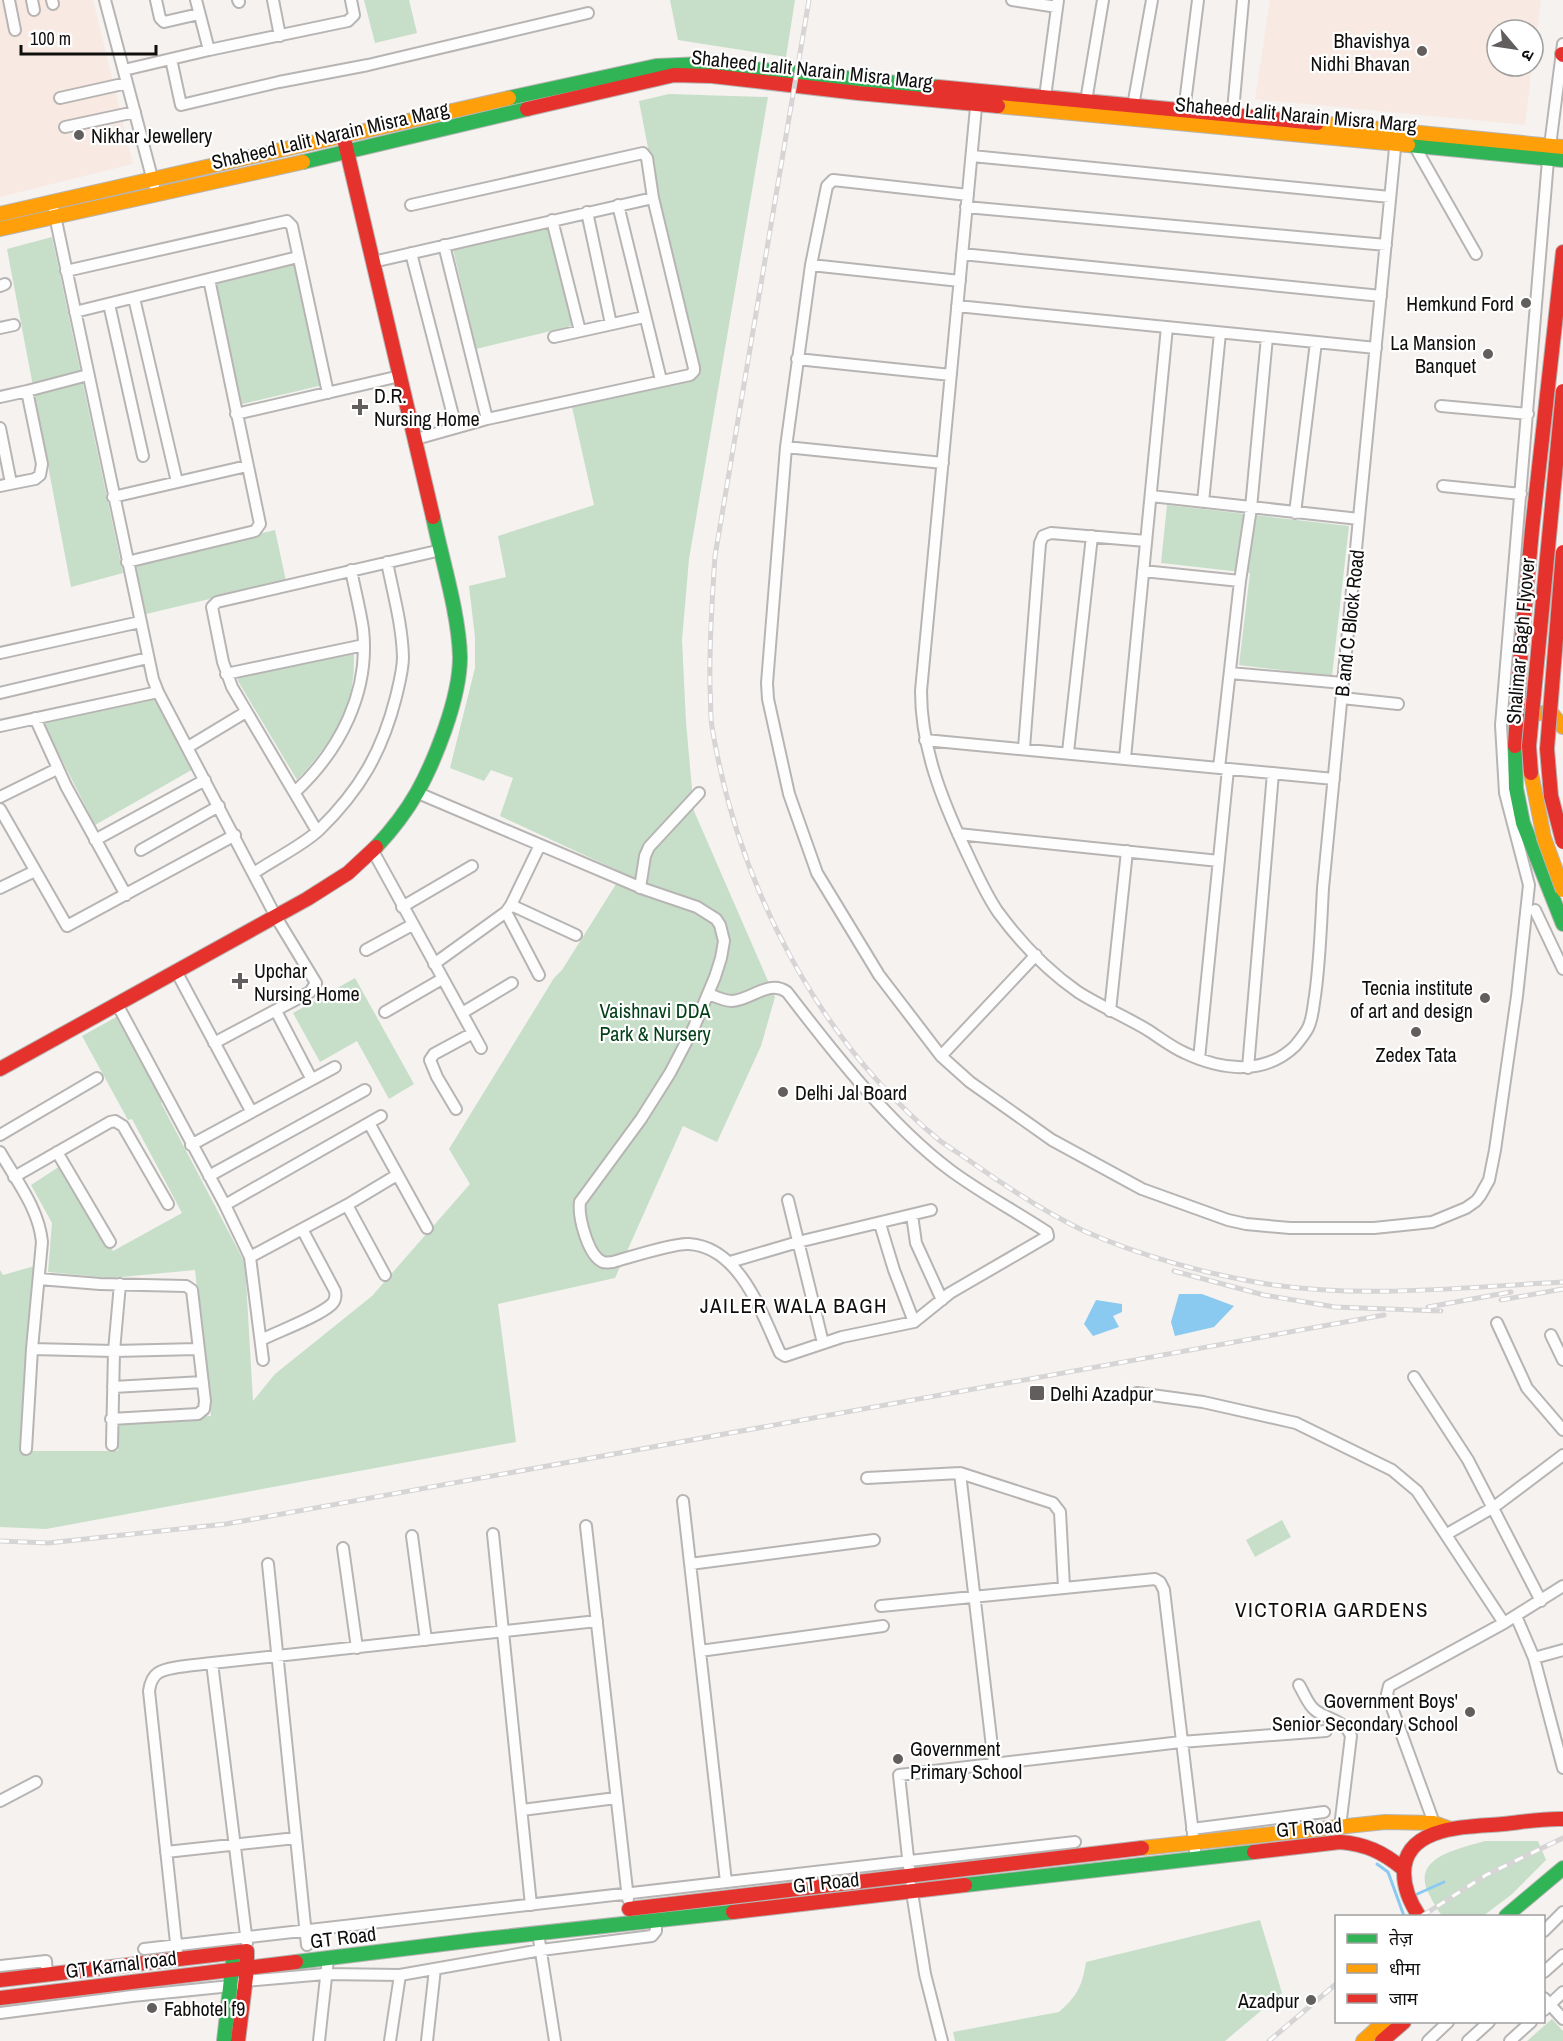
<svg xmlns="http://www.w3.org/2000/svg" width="1563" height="2041" viewBox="0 0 1563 2041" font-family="'Archivo Narrow','Noto Sans Devanagari',sans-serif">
  <rect width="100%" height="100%" fill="#f5f2f0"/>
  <path fill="#f8eae2" d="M0,0H93L133,164L0,197Z
    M1270,0H1541L1533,61V30H1497V66H1532L1525,125L1255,99Z"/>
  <path fill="#c7dfc8" d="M364,0H409L417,33L375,43Z
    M670,0H795L786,57L678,40Z
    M669,94L768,97L689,559L682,640L686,722L694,811L775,997L761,1046L717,1142L683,1126L615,1278L498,1304L516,1442L46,1529L0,1527V1270L3,1275L45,1263L31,1451H118V1423L211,1416L195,1270L111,1278L48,1272L52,1223L31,1185L60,1166L113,1251L182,1213L132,1119L128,1120L82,1036L118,1016L165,1100L161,1103L245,1263L253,1401L275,1374L372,1296L470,1184L449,1149L554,978L562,970L623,873L500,816L513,778L491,770L484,781L450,768L475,668V637L469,586L506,577L498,536L594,505L572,407L691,373L639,101Z
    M549,226L572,326L476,349L453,249Z
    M52,237L123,573L71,587L7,249Z
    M296,264L323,385L242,404L215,283Z
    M1167,505L1349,526L1332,676L1239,665L1250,573L1161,563Z
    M275,530L286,581L146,614L134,564Z
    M354,653C354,664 354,675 352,685C347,722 321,754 297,780L238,681V675Z
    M157,699L195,768L95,825L43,723Z
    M355,978L414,1084L389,1099L357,1041L320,1062L293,1013Z
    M1282,1520L1291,1537L1255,1557L1246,1540Z
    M1485,1841H1538L1546,1860L1511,1895L1483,1916H1443C1437,1911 1434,1903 1430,1896C1408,1857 1459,1849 1485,1841Z
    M1260,1920L1282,1993L1225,2041H955L953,2032L1059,2012C1077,1996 1082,1987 1086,1962Z
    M1552,2019L1563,2031V2041H1527Z"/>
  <path fill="#8acaf1" d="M1179,1294H1202L1234,1306L1214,1327L1175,1336L1171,1322Z
    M1096,1300L1122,1304V1312L1113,1316L1119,1327L1093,1336L1084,1324Z"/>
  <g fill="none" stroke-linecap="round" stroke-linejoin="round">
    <path stroke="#8acaf1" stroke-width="3" d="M1377,1864L1388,1872L1404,1916
      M1415,1895L1444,1882"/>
    <defs>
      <path id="street" d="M9,0L15,30
        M32,0L34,10
        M52,0L53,4
        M105,0L154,185
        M156,0L160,18L164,22L199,14
        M196,0L209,50
        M238,0L239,2
        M273,0L280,36
        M1012,0L1057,7
        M171,59L181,105L279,82L368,65L588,13
        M124,70L209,50L348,21L354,15L351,0
        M977,97L921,691C921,748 942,800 966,851C976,872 985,893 998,912C1020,942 1048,971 1078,992C1100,1006 1124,1016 1146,1029C1159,1037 1171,1047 1185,1053C1221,1070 1264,1076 1295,1046C1300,1040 1305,1034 1308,1028C1313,1018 1313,1007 1315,996C1320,961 1321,924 1323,888L1396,138
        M1045,97L1058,0
        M60,98L127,83
        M1086,101L1103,0
        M1133,106L1152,0
        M1184,111L1198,0
        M1232,122L1243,0
        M65,127L135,112
        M1414,145L1476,254
        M1550,146L1563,44
        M972,156L1390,197
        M411,205L643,153L647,158L653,198L694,368V371L690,375L487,419L416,439
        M618,205L661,380
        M966,207L1386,245
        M54,211L153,679L158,692L276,917L316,983L310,992L214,1043
        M587,212L611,324
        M552,220L580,331
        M444,245L487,419
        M411,253L456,427
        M962,254L1381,296
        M373,262L653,198
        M811,265L827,186L833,180L968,195
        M66,271L287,221L292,226L328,393
        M960,281L811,265L786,447L767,683L768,699L789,794L817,873L879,975L941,1056L970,1082L1052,1140L1142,1189L1228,1220L1246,1224L1290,1228H1374L1432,1222L1466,1208L1476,1201L1480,1196L1489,1180L1495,1150L1517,996L1529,885L1505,793L1501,725L1548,160
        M0,286L5,284
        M134,298L177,482
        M109,304L143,456
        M957,306L1376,348
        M75,312L298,257
        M0,328L14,325
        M554,337L644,317
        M797,359L951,375
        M27,391L88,375
        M0,397L27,391L42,464L40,475L35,479L0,486
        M1441,406L1528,414
        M236,414L400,376
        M0,428L11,483
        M786,447L943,463
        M1443,486L1521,494
        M1151,496L1359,519
        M113,497L247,466
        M1203,502L1220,333
        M1295,513L1316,342
        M127,562L255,531L260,524L209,279
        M1143,571L1240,581L1219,768
        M1240,581L1251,508L1267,337
        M0,653L140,622
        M1230,673L1343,683
        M226,674L364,645
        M0,693L148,658
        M1342,698L1398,704
        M35,718L66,786L126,895
        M0,726L158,692
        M925,740L1334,779
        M188,747L246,712
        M1024,748L1040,543L1043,536L1051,533L1146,541
        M1068,752L1092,536
        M1125,758L1167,327
        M295,792C340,750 370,692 363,629C360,609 355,590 351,570
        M418,793L644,889L697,907L716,919L720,925L724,941L721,958L715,977L694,1027L670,1073L641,1119L580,1202C578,1217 588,1256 603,1262C606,1263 610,1262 613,1262C631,1257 673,1243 689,1244C740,1247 762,1314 780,1353L785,1356L842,1337L914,1322L950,1293L1048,1236L1047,1232C1015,1211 981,1193 950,1170C890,1125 833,1052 787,992C769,979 751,1000 732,1001C724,1001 716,997 709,994
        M0,797L57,769
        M0,809L67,926L235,835
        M317,831L232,687L223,662L212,607L217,602L441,550
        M958,834L1219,861
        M95,840L205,780
        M141,850L219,806
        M373,851L481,1048
        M254,873C274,859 302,846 319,830C360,790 382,752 396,697C399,684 403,670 403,657C402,624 393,593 387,562
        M0,888L35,871
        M640,888L645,856L649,847L699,793
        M511,905L576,935
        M402,907L472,866
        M1535,910L1563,969
        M506,912L539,975
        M366,950L412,925
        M434,964L506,912L511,905L540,845
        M176,971L251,1111
        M117,1004L225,1205L250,1257L263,1360
        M276,1011L311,1078
        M1110,1011L1127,851
        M385,1012L442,979
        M462,1013L512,983
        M941,1056L1036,955
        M1199,1059L1228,769
        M1248,1068L1273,773
        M456,1109L437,1077L430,1060L434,1054L473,1033
        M369,1123L427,1228
        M0,1135L97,1078
        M191,1145L335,1067
        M0,1152C16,1180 39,1209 42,1242L32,1349L26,1449
        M57,1152L110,1242
        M209,1176L365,1090
        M14,1177L110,1122L115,1121L123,1126L168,1204
        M788,1200L823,1343
        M225,1205L381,1116
        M347,1205L385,1275
        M912,1215L916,1243L942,1300
        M880,1224L894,1270L914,1322
        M250,1257L347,1205L397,1175
        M730,1262L798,1242L931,1210
        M39,1279L100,1284L186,1286L192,1290L205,1401L204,1409L198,1414L111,1419
        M1497,1323L1527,1388L1563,1430
        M1551,1335L1563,1360
        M261,1340C279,1331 318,1317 332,1304C336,1300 336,1296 335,1291L302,1229
        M32,1349L114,1351L198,1349
        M1414,1377L1468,1460L1541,1601
        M113,1387L203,1382
        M1137,1393L1203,1402L1296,1423L1392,1470L1417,1491L1504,1623
        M112,1445L114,1351L120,1284
        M960,1473L994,1764
        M867,1478L960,1473L1053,1503L1060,1512L1064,1587
        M683,1501L726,1882
        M586,1526L628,1899
        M493,1534L531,1905
        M1447,1534L1494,1507L1563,1455
        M412,1536L426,1640
        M343,1548L357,1648
        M268,1564L307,1945
        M690,1564L874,1540
        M881,1606L1155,1579L1160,1582L1164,1590L1196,1859
        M1516,1616L1534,1658L1563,1768
        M700,1651L883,1626
        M1534,1658L1563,1650
        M212,1663L247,1943
        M1299,1685C1304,1693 1308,1705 1315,1710C1326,1719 1346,1721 1351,1736L1340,1827
        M0,1801L36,1782
        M522,1810L616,1798
        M1434,1823L1387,1694L1389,1686L1504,1623L1563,1586
        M1192,1829L1324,1812
        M166,1852L296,1838
        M909,1867L899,1775L1181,1742L1326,1731
        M911,1886L925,1974L942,2041
        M1544,1931L1563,1912
        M538,1933L555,2041
        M144,1949L1075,1842
        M177,1952L149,1691C150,1684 152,1677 158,1673C168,1666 199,1665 212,1663L597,1621
        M0,1966L46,1961L47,1974
        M1544,1972L1563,1955
        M1544,1998L1563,2019
        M1544,2010L1563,1992
        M0,2013L132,1996L231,1986L245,1981L325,1974L400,1975L541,1950L652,1936L656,1931V1921
        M319,2041L328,1959
        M390,2041L400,1975
        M427,2041L435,1969
        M1428,2041L1448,2022
        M1468,2041L1489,2022
        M1510,2041L1531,2022"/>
      <path id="fast" d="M509,98L656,66L703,64L938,87
        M1408,145L1563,160
        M303,162L527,109
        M1515,746L1516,788L1523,823L1563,924
        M376,847C411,810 428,777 445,729C453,706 460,682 460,657C459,614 442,560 433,517
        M965,1885L1254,1852
        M1506,1916L1563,1868
        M296,1962L475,1940L733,1912
        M224,2041L233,1961"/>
      <path id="slow" d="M998,106L1408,145
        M1317,123L1563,147
        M0,214L509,98
        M0,229L303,162
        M1539,713L1552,714L1563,727
        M1142,1848L1385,1822L1434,1823L1451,1829
        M1363,2041L1384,2022"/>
      <path id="jam" d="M1562,54L1563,55
        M938,87L1317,123
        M527,109L674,75L712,76L858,93L998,106
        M345,143L433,517
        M1515,746L1521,650L1532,530L1563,252
        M0,1069L307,899L348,873L376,847
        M1254,1852L1340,1842C1365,1844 1383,1852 1402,1868
        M629,1909L1142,1848
        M733,1912L965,1885
        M1419,1916C1411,1904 1404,1888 1404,1873C1404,1825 1469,1827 1503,1824C1523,1822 1543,1818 1563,1819
        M0,1980L247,1951V1969L238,2041
        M0,1998L296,1962
        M1382,2041L1404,2022"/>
    </defs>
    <use href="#street" stroke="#b7b5b4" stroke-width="14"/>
    <use href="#fast" stroke="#b7b5b4" stroke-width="16"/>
    <use href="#slow" stroke="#b7b5b4" stroke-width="16"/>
    <use href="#jam" stroke="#b7b5b4" stroke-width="16"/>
    <use href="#street" stroke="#fefdfd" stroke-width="10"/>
    <use href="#fast" stroke="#30b455" stroke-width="14"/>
    <use href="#slow" stroke="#ff9f0a" stroke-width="14"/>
    <use href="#jam" stroke="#e5322d" stroke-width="14"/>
    <defs>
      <path id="rail" d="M809,0L715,556C712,600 709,644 710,688C711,701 710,714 712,727C738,884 816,1038 939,1140C951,1149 965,1157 977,1166C1011,1190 1047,1213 1084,1231C1138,1255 1209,1275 1267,1284C1364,1299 1465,1287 1563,1282
        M1174,1271L1264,1295L1335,1307L1441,1311
        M1501,1300L1563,1289
        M1428,1307L1511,1292
        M0,1541L48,1543L226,1524L1384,1315
        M1422,1916L1486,1875L1563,1838
        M1269,2041L1336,1984"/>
    </defs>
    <use href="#rail" stroke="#d6d4d4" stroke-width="5"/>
    <use href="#rail" stroke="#fff" stroke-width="3" stroke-dasharray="9" stroke-linecap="butt"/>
    <defs>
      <path id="slow-bridge" d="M1531,773L1544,838L1563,890"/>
      <path id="jam-bridge" d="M1563,552L1547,749L1551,796L1563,842
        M1531,773L1529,746L1563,391"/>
    </defs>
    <use href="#slow-bridge" stroke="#b7b5b4" stroke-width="16" stroke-linecap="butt"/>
    <use href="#jam-bridge" stroke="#b7b5b4" stroke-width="16" stroke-linecap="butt"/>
    <use href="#slow-bridge" stroke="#ff9f0a" stroke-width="14"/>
    <use href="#jam-bridge" stroke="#e5322d" stroke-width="14"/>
  </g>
  <g fill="#615e5d" stroke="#fff" stroke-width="2">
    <circle cx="1422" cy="51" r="6"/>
    <circle cx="79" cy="135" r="6"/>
    <circle cx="1526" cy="303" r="6"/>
    <circle cx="1488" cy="354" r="6"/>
    <path d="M357 398h6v6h6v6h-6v6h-6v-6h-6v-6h6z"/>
    <path d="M237 972h6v6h6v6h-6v6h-6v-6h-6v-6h6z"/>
    <circle cx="1485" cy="998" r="6"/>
    <circle cx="1416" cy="1032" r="6"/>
    <circle cx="783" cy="1092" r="6"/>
    <rect x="1029" y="1385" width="16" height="16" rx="3"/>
    <circle cx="1470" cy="1712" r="6"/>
    <circle cx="898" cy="1759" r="6"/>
    <circle cx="1311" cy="2000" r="6"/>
    <circle cx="152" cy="2008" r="6"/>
  </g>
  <g text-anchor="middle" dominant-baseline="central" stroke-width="4.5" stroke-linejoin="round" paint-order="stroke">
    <g font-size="20" fill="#110f0e" stroke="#fff" text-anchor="start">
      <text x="1410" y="40" text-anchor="end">Bhavishya<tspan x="1410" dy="23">Nidhi Bhavan</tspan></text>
      <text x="91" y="135">Nikhar Jewellery</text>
      <text x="1514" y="303" text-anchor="end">Hemkund Ford</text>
      <text x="1476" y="342" text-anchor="end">La Mansion<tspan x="1476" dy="23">Banquet</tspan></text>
      <text x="374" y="395">D.R.<tspan x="374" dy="23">Nursing Home</tspan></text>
      <text x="254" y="970">Upchar<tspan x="254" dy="23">Nursing Home</tspan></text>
      <text x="1473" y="987" text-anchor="end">Tecnia institute<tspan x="1473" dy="23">of art and design</tspan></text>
      <text x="1416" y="1054" text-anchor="middle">Zedex Tata</text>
      <text x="795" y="1092">Delhi Jal Board</text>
      <text x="1050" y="1393">Delhi Azadpur</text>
      <text x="1458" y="1700" text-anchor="end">Government Boys'<tspan x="1458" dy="23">Senior Secondary School</tspan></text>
      <text x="910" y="1748">Government<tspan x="910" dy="23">Primary School</tspan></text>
      <text x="1299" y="2000" text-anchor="end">Azadpur</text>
      <text x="164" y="2008">Fabhotel f9</text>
    </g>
    <g font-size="20" fill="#110f0e" stroke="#fff">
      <text transform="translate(812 69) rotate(6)">Shaheed Lalit Narain Misra Marg</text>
      <text transform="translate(1296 114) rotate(5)">Shaheed Lalit Narain Misra Marg</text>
      <text transform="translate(330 135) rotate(-13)">Shaheed Lalit Narain Misra Marg</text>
      <text transform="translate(1349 623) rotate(-84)">B and C Block Road</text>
      <text transform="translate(1520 641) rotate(-85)">Shalimar Bagh Flyover</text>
      <text transform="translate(1309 1827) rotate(-5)">GT Road</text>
      <text transform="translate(826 1882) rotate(-6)">GT Road</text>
      <text transform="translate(343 1937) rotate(-7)">GT Road</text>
      <text transform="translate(121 1964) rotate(-7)">GT Karnal road</text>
    </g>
    <g font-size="20" fill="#034018" stroke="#fff">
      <text x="655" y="1010">Vaishnavi DDA<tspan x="655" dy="23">Park &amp; Nursery</tspan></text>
    </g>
    <g font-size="21" letter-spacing="1.5" fill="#110f0e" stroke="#fff">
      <text x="794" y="1305">JAILER WALA BAGH</text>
      <text x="1332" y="1609">VICTORIA GARDENS</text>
    </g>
  </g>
  <rect x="1335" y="1915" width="210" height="108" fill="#ffffff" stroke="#a09f9f" stroke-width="1.5"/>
  <rect x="1347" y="1934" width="30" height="9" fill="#30b455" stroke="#a09f9f" stroke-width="1.5"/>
  <text x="1389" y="1945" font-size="18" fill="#110f0e">तेज़</text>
  <rect x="1347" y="1964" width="30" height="9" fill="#ff9f0a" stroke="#a09f9f" stroke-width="1.5"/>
  <text x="1389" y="1975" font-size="18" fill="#110f0e">धीमा</text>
  <rect x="1347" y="1994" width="30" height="9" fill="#e5322d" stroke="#a09f9f" stroke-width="1.5"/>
  <text x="1389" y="2005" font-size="18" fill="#110f0e">जाम</text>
  <g transform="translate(1515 48) rotate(119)"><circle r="28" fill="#ffffff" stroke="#a09f9f" stroke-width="1.5"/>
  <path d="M0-4.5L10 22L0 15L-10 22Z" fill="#615e5d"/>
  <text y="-9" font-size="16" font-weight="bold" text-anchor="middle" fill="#110f0e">उ</text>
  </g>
  <path d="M21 45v9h135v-9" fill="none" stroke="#110f0e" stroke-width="3"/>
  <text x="30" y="45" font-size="18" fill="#110f0e" stroke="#ffffff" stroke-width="4.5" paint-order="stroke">100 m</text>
</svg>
